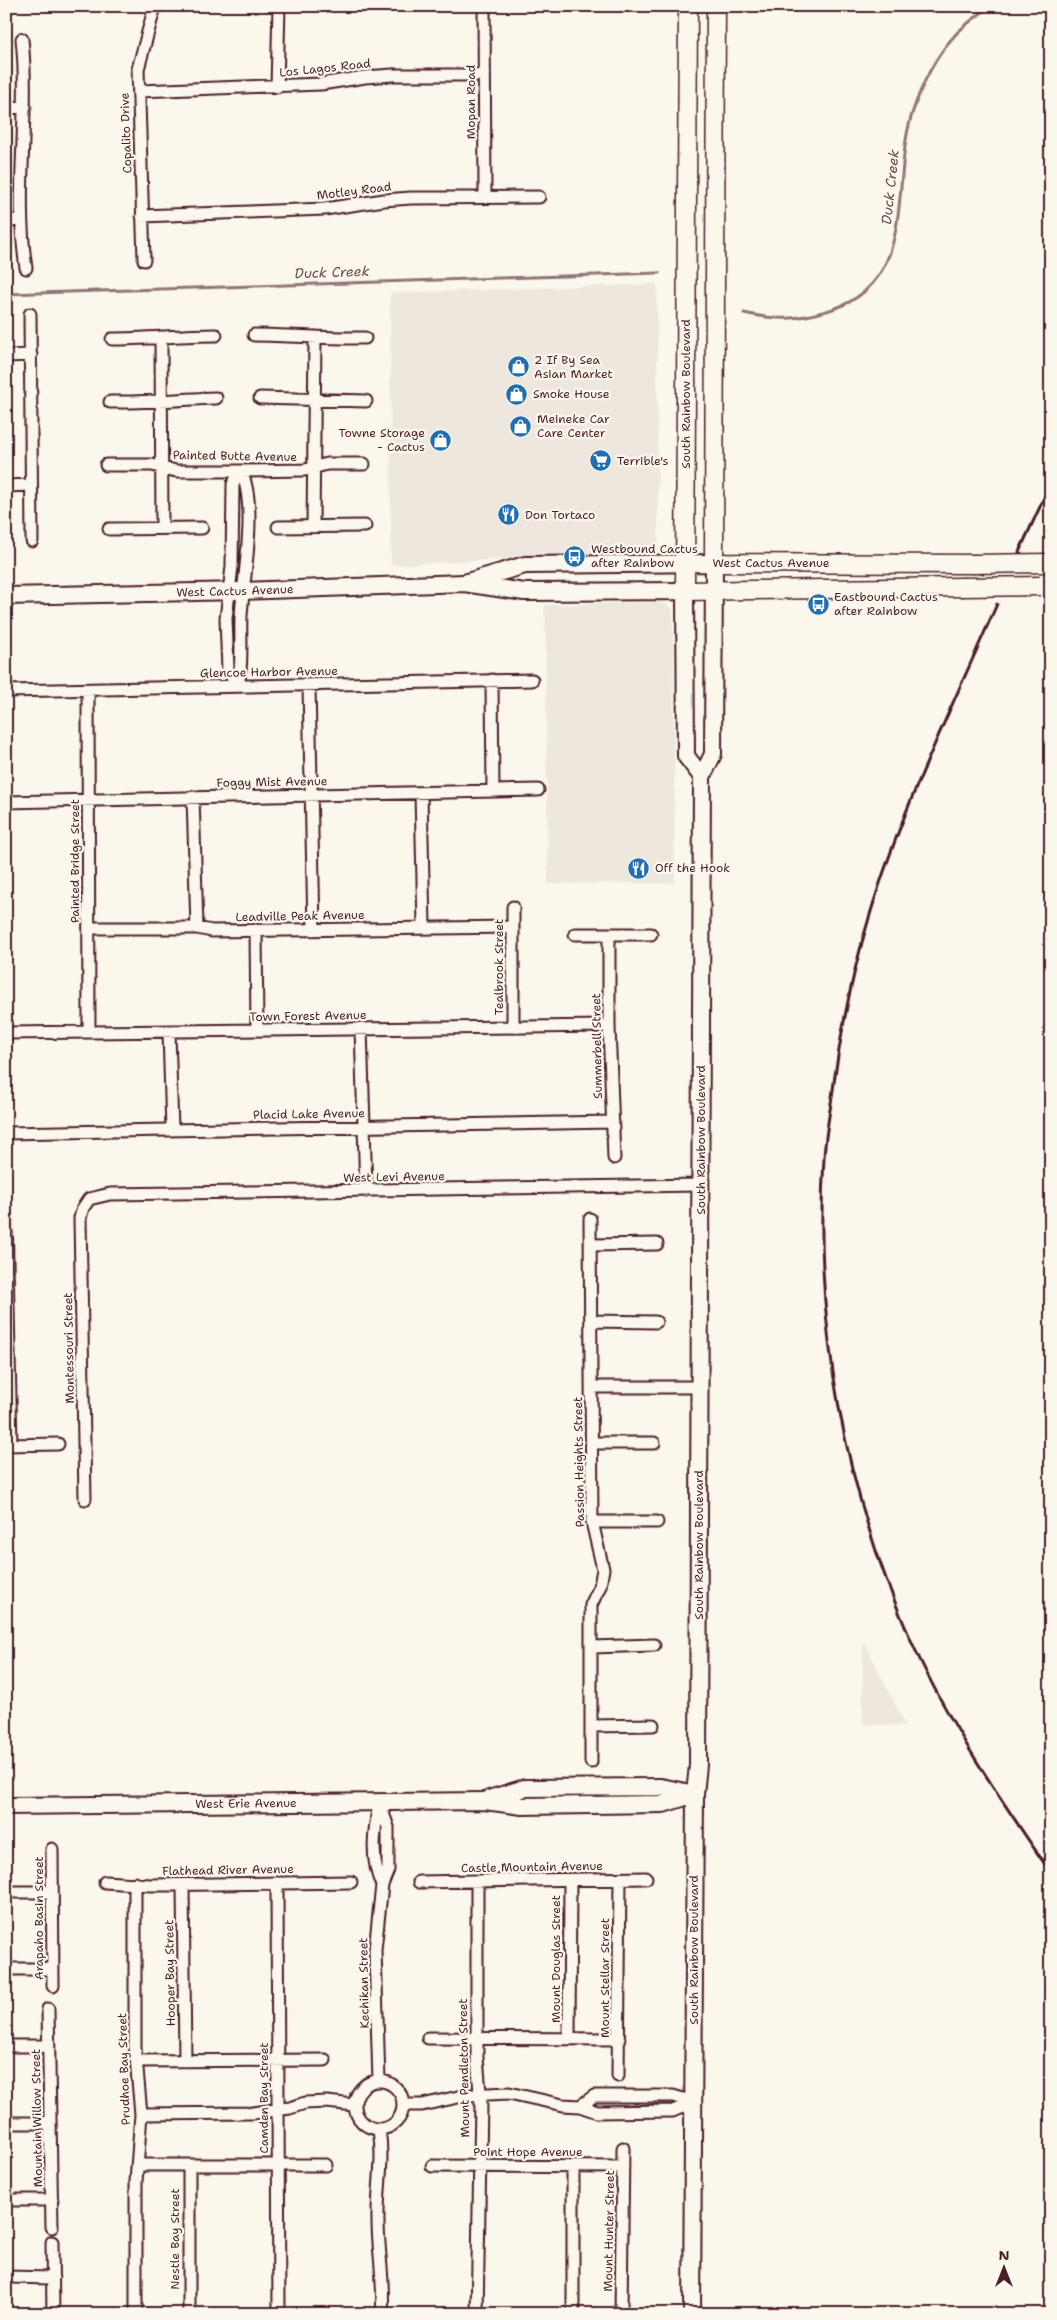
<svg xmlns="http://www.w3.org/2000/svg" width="1057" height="2320" viewBox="0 0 1057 2320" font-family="'Shantell Sans',sans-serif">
  <rect width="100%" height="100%" fill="#fbf7ec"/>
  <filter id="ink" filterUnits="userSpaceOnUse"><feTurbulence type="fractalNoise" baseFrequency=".02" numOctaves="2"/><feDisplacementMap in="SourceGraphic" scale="10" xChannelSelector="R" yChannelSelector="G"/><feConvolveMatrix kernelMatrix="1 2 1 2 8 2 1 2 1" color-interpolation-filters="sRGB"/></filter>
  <g filter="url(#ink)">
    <path fill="#eee7de" d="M657,284L658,551L391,565L390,293Z
      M659,602L665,604L673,610L675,883L548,884L545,605Z
      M863,1640L906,1726L863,1724Z"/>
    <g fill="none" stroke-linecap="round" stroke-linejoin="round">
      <path stroke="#907477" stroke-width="3" d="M6,294L659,273
        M744,313C778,321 797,320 830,310C919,283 890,183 912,114C921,86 935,57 955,35C965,24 979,15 990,6"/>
      <defs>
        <path id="street" d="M484,6L485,197
          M22,39C30,115 14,191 26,268
          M277,87L279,6
          M139,91L321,84L365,77L393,75H484
          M6,108L25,107
          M142,216L325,209L384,200L411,198L539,197
          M6,221L21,220
          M144,260L138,69L155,6
          M30,314L32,541
          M254,335C291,335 328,339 365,338
          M161,337L162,528
          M112,339C147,339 181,335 216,335
          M6,356L31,355
          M260,398L366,401
          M110,402C146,403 180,399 216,398
          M106,465H152L176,471H241L305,470L327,464H364
          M6,486L31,485
          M278,527L365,526
          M313,527L315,337
          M109,529L202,528
          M492,680L493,791
          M309,685L314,930
          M238,686L228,670L226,619L232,566L233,484L241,471
          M238,686C243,663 240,640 241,617C243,577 258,507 241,471
          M88,690L89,1032
          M6,691L532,680
          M421,793L424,927
          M193,797L197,928
          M6,802L538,790
          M513,907V1027
          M89,928H197L212,931L513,927
          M256,930L257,1030
          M575,934H651
          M609,934V1026L614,1158
          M361,1028L366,1191
          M169,1032L172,1130
          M6,1033L609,1026
          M6,1133L613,1122
          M6,1215L11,1445
          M590,1219L592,1522L603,1569L600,1586L591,1605V1762
          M591,1245L657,1244
          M591,1321L656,1322
          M592,1387H700
          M592,1443H654
          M6,1445L58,1444
          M85,1499L80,1218L83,1208L89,1199L110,1194L701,1185
          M592,1522H657
          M592,1647L654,1645
          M592,1726L653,1725
          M379,1804C374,1831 370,1860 382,1885
          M52,1849L53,1986
          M477,1881V2058L481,2104L477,2314
          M105,1882L151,1885L351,1882
          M419,1882L646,1878
          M135,1883V2047L141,2114L136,2182V2314
          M277,1883L279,2314
          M183,1885L185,2061
          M6,1892H52
          M6,1969H53
          M48,2009L52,2227
          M428,2038L619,2039
          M569,2039L570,1880
          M6,2046H49
          M136,2061L325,2060
          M618,2076L620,1879
          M355 2105a24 24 0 1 1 48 0a24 24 0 1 1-48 0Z
          M379,2081L375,1950L382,1885L388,1870V1827L379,1802
          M403,2105H422L467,2095L509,2093L563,2105L580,2106L597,2112L673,2111L693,2102
          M580,2106L594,2096H673L693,2102
          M141,2114L253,2113L290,2108L305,2103L327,2102L354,2105
          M6,2123H50
          M379,2130C384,2158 378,2186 378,2214C377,2248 385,2280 382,2314
          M137,2165H326
          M432,2166L623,2167
          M6,2200H52
          M52,2242L53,2314
          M6,2277L53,2278
          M189,2314V2165
          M573,2314V2167
          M621,2314L623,2148"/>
        <g id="secondary">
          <path d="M464,583L525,565L714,563L713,754L702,777L698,1765L695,1794L692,2314"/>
          <path id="s1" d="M6,596L242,591L464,583L524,592L685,591L686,756L702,777"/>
          <path d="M489,1799L525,1788L661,1787L695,1794"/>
          <path id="s2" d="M6,1806L485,1801L522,1806L663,1804L695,1794"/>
        </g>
        <path id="primary" d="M688,6L685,591L962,587
          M716,6L714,563L973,564"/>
      </defs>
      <use href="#street" stroke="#4a1f2b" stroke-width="15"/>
      <use href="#secondary" stroke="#4a1f2b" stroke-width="20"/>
      <use href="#primary" stroke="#4a1f2b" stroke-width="21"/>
      <use href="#street" stroke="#fbf7ec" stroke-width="11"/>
      <use href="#secondary" stroke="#fbf7ec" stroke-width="16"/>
      <use href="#primary" stroke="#fbf7ec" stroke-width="18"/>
      <path stroke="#4a1f2b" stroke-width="3" d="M1019,552L1051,483
        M997,604C952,707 901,810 869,918C851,977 840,1036 832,1097C829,1117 825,1138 824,1158C813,1324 845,1495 914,1647C951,1727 1001,1800 1051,1873"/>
      <defs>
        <path id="primary-bridge" d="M973,564L1050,563
          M962,587L1040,586"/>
      </defs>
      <use href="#primary-bridge" stroke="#4a1f2b" stroke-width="21" stroke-linecap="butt"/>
      <use href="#primary-bridge" stroke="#fbf7ec" stroke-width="18"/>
    </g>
  </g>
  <defs>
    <symbol id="shop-disc" viewBox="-11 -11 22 22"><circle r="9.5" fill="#1f6fb2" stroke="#fbf7ec"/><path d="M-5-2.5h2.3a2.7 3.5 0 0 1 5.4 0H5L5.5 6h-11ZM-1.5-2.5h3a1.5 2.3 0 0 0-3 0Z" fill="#fff"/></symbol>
    <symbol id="supermarket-disc" viewBox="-11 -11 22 22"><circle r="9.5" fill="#1f6fb2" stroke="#fbf7ec"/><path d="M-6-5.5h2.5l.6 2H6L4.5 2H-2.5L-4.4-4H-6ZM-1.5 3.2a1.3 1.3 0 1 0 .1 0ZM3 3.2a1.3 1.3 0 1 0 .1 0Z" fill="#fff"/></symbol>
    <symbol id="restaurant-disc" viewBox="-11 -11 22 22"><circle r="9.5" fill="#1f6fb2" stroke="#fbf7ec"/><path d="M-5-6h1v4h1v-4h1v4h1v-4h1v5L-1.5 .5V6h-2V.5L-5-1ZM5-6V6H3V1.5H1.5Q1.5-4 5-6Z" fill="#fff"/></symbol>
    <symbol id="bus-disc" viewBox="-11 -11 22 22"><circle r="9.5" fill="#1f6fb2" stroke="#fbf7ec"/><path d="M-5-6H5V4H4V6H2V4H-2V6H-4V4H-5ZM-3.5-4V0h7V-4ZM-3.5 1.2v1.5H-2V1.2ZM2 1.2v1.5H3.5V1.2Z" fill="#fff"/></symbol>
  </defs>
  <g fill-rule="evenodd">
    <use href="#shop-disc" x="506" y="354" width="25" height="25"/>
    <use href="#shop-disc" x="504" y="382" width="25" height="25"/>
    <use href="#shop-disc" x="508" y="414" width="25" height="25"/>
    <use href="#shop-disc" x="428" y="428" width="25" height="25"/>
    <use href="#supermarket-disc" x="588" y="448" width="25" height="25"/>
    <use href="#restaurant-disc" x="496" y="502" width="25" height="25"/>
    <use href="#bus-disc" x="562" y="544" width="25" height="25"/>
    <use href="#bus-disc" x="806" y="592" width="25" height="25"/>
    <use href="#restaurant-disc" x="626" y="856" width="25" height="25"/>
  </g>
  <g text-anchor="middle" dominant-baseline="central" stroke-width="4.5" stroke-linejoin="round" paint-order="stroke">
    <g font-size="12" fill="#4a1f2b" stroke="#fbf7ec">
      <text transform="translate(325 68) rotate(-6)">Los Lagos Road</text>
      <text transform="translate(471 102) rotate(-90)">Mopan Road</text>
      <text transform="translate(126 133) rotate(-92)">Copalito Drive</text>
      <text transform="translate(354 191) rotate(-7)">Motley Road</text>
      <text transform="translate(686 394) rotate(-90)">South Rainbow Boulevard</text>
      <text transform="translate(235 456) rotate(1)">Painted Butte Avenue</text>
      <text x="771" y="563">West Cactus Avenue</text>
      <text stroke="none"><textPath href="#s1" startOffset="229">West Cactus Avenue</textPath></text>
      <text transform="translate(269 672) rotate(-1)">Glencoe Harbor Avenue</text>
      <text transform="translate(272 782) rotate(-1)">Foggy Mist Avenue</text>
      <text transform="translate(75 861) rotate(-90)">Painted Bridge Street</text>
      <text transform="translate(300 916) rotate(-1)">Leadville Peak Avenue</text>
      <text transform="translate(499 967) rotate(-90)">Tealbrook Street</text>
      <text transform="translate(308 1016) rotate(-1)">Town Forest Avenue</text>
      <text transform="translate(597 1046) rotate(-91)">Summerbell Street</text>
      <text transform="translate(309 1114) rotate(-1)">Placid Lake Avenue</text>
      <text transform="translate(701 1140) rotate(-90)">South Rainbow Boulevard</text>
      <text transform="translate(394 1177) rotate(-1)">West Levi Avenue</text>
      <text transform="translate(69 1348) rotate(-91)">Montessouri Street</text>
      <text transform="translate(579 1462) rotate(-91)">Passion Heights Street</text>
      <text transform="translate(699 1545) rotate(-90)">South Rainbow Boulevard</text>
      <text stroke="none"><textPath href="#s2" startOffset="240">West Erie Avenue</textPath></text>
      <text transform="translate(532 1867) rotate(-1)">Castle Mountain Avenue</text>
      <text transform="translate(228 1870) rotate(-1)">Flathead River Avenue</text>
      <text transform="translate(39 1918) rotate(-90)">Arapaho Basin Street</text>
      <text transform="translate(694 1950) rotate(-90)">South Rainbow Boulevard</text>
      <text transform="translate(556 1959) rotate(-90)">Mount Douglas Street</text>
      <text transform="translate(170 1973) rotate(-91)">Hooper Bay Street</text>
      <text transform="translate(605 1978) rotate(-90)">Mount Stellar Street</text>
      <text transform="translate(364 1983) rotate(-91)">Kechikan Street</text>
      <text transform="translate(464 2068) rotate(-91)">Mount Pendleton Street</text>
      <text transform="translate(124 2069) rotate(-92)">Prudhoe Bay Street</text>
      <text transform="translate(264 2098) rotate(-90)">Camden Bay Street</text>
      <text transform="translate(37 2118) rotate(-91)">Mountain Willow Street</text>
      <text x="528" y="2152">Point Hope Avenue</text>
      <text transform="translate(609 2231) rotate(-89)">Mount Hunter Street</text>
      <text transform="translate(175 2239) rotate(-90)">Nestle Bay Street</text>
    </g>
    <g font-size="12" fill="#4a1f2b" stroke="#fbf7ec" text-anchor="start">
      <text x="534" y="360">2 If By Sea<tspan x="534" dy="14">Asian Market</tspan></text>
      <text x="533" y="394">Smoke House</text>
      <text x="537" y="419">Meineke Car<tspan x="537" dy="14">Care Center</tspan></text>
      <text x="425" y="433" text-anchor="end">Towne Storage<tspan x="425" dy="14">- Cactus</tspan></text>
      <text x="617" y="461">Terrible's</text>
      <text x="525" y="515">Don Tortaco</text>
      <text x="591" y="549">Westbound Cactus<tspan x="591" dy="14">after Rainbow</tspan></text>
      <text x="834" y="597">Eastbound Cactus<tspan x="834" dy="14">after Rainbow</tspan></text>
      <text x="655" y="868">Off the Hook</text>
    </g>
    <g font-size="14" font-style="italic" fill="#6d4a51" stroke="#fbf7ec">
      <text transform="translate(890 187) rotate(-84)">Duck Creek</text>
      <text transform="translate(332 272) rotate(-2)">Duck Creek</text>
    </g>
  </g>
  <rect width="1057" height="2320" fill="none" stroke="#fbf7ec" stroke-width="25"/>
  <rect x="12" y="12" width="1032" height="2295" fill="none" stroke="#4a1f2b" stroke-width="2" filter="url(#ink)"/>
  <g transform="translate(1004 2268)" stroke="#fbf7ec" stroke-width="4" paint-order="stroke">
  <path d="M0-4L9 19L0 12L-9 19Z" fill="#4a1f2b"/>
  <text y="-8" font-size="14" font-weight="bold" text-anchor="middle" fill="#4a1f2b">N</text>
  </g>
</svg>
